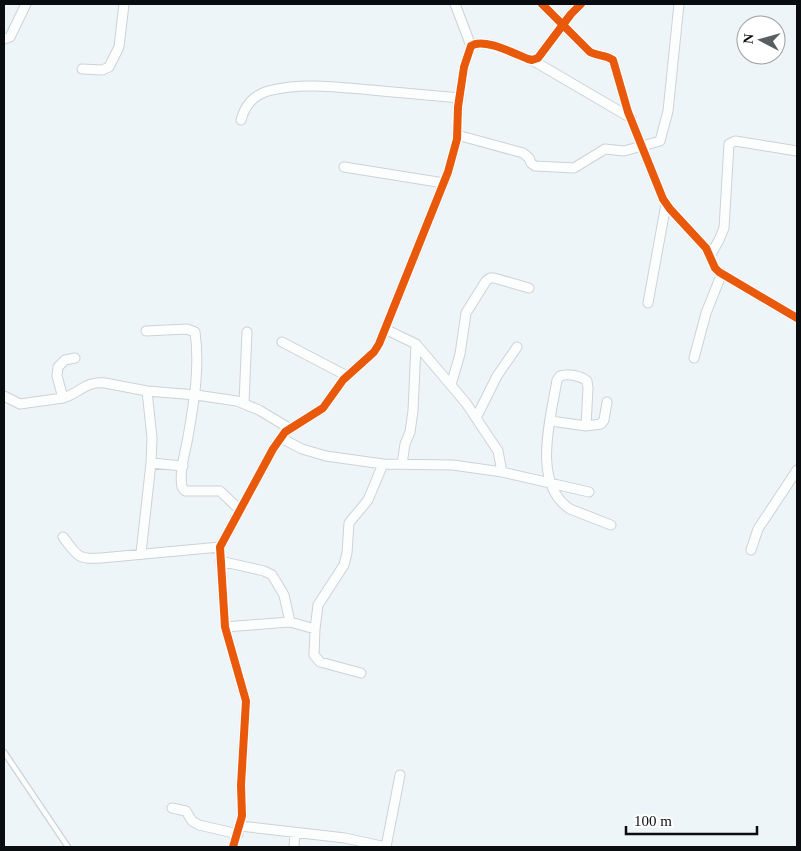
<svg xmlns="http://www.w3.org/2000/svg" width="801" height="851" viewBox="0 0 801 851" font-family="Georgia,serif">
  <rect width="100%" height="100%" fill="#eef5f8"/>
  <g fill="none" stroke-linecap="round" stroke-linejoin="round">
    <defs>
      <path id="lane" d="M4,752L68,847"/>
      <path id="street" d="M455,4L471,46
        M542,4L590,52C598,56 606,55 613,60L628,112L663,199L670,209L706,248L715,268L719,272L797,318
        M4,39L10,37L26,4
        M532,60L631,118
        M82,69L102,70L109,67L119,47L124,4
        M241,120C245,106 252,96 268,91C301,82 337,87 371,90C401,93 430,95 460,98
        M457,135L523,153L529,158L531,163L535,166L574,168L605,149L624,151L660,141L668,111L679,4
        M344,167L444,183
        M710,256L719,240L724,228L729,144L735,141L797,151
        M648,303L666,204
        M385,329L416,344L466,403L498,451L502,472
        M146,331L187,329L195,332C200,367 194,402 188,437C185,453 179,472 182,487L185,491H220L240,510
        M282,342L347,376
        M694,358L706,313L722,273
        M451,385L460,354L466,313L486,281L490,278H494L529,288
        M4,396L20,404L63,398C80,393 85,381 105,383L147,391L196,395L237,401L259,410L289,428
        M63,398L57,376L58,367L65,360L75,358
        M244,403L247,332
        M476,418L497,376L517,347
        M551,421L586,426L601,424L604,420L607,402
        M586,426L588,388L587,381C581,376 568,373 560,376L557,380C551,418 531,483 570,509L611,525
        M281,438L302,449L326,456L383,464L453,465L502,472L589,492
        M151,463L183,466
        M402,464L405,444L410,432L413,411L416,344
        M63,537C77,555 77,560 101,558L220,547
        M751,550L758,529L797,470
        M141,553L151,463L152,438L147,391
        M220,561L264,571L272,575L284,595L290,622
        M225,627L290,622L315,629
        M361,673L320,662L314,655L315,629L318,605L344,565L347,553L349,523L368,500L383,464
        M172,808L186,811L192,821L199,825L238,834
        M240,826L345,838L386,847
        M233,847L242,816L241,785L246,701L225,627L220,547L273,449L285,432L323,408L343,380L374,352L379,344L448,172L457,139L458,107L464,67L471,46C483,37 515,54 528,59L532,60L538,58L571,14L581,4
        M294,847L295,833
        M386,847L400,775"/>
    </defs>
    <use href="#lane" stroke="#cdd2d5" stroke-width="7"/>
    <use href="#street" stroke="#cdd2d5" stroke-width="11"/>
    <use href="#lane" stroke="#fcfefe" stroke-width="4.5"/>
    <use href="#street" stroke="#fcfefe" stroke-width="9"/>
    <defs>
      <path id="cycleway" d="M542,4L590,52C598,56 606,55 613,60L628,112L663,199L670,209L706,248L715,268L719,272L797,318
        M233,847L242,816L241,785L246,701L225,627L220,547L273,449L285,432L323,408L343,380L374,352L379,344L448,172L457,139L458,107L464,67L471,46C483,37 515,54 528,59L532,60L538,58L571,14L581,4"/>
    </defs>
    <use href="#cycleway" stroke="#fff" stroke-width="11"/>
    <use href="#cycleway" stroke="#e8590c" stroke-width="8"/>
  </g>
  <rect width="801" height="851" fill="none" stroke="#090d0f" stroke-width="10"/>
  <g transform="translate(761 40) rotate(276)"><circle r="24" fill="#ffffff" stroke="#9d9e9f"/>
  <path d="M0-4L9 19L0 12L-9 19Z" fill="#595e61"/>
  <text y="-8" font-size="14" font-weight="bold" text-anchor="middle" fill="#090d0f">N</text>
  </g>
  <path d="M626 826v8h131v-8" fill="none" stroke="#090d0f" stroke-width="2.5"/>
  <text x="634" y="826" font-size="15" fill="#090d0f" stroke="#ffffff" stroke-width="4" paint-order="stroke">100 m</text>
</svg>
